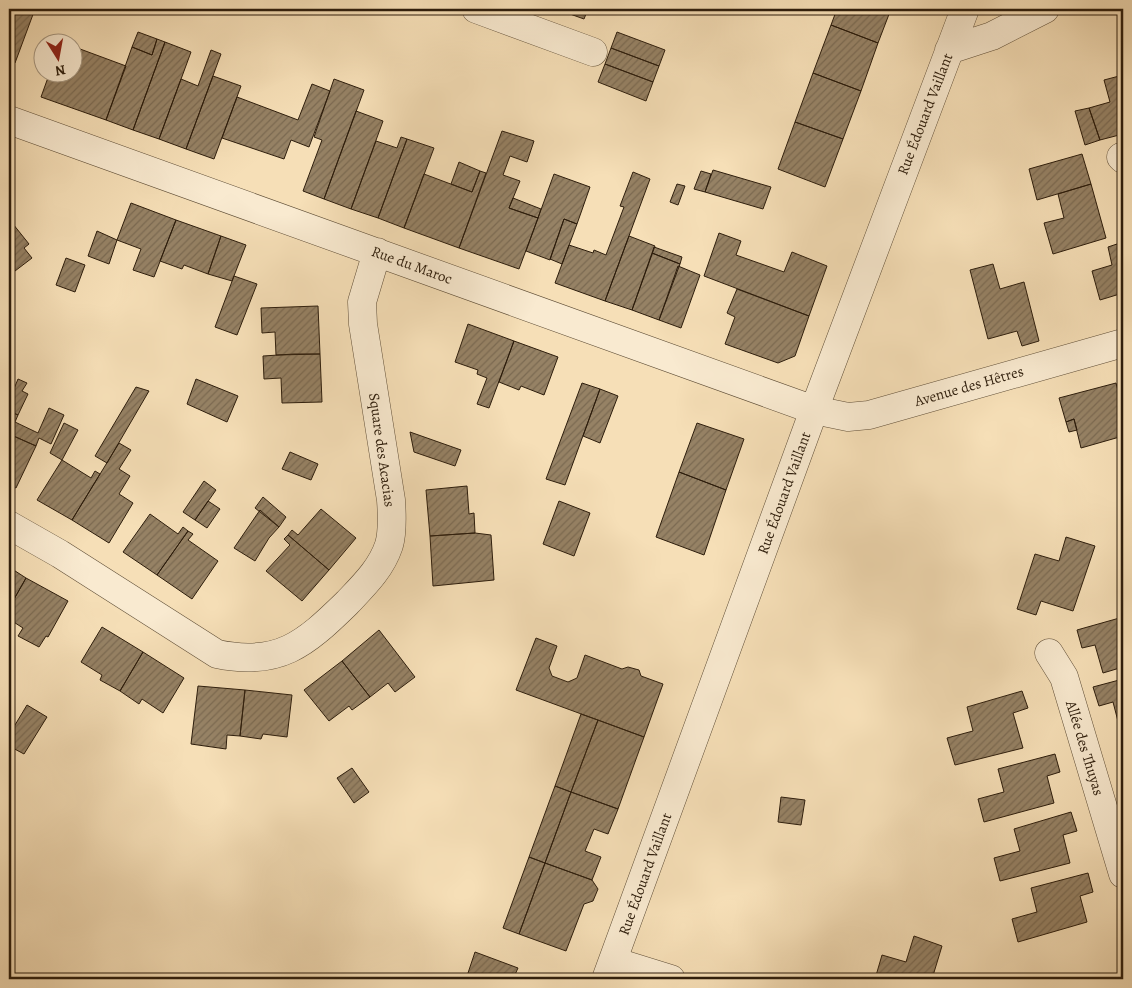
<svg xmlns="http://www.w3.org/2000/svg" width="1132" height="988" viewBox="0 0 1132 988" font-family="Alegreya,serif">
  <defs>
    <pattern id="building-hatch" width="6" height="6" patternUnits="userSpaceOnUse" patternTransform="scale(1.25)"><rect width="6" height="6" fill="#968265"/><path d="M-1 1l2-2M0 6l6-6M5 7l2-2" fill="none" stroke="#7b6a52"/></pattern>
  </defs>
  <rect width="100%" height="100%" fill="#f6dfb7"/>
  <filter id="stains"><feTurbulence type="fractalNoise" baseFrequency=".004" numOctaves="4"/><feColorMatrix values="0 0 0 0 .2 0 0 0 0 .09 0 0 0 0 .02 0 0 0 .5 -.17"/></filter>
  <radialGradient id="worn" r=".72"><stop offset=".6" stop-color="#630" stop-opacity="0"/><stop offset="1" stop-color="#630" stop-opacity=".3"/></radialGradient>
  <path fill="url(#building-hatch)" stroke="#2d1d0c" d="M9,9H35L15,63L10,61L9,63Z
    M556,9H588L584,19Z
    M837,9H891L878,43L831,25Z
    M831,25L878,43L861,91L813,73Z
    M138,32L157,39L152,55L132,47Z
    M617,32L665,50L659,66L611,48Z
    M157,39L165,42L133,130L106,120L132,47L152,55Z
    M165,42L191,52L159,139L133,130Z
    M72,46L126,66L106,120L41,97L50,72H72Z
    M611,48L659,66L653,82L605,64Z
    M211,50L221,54L186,149L159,139L181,79L198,86Z
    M605,64L653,82L646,101L598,82Z
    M813,73L861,91L843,139L795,122Z
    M1123,75V134L1100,140L1089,108L1110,102L1104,80Z
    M213,76L241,86L214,159L186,149Z
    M334,79L364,90L324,199L303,191L322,140L314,137Z
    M312,84L330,91L309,147L291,140L284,159L222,138L237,97L298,120Z
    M1089,108L1100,140L1085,145L1075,111Z
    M356,111L383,121L351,209L324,199Z
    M795,122L843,139L825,187L778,169Z
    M502,131L534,141L527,162L510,156L503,175L520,181L509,208L538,218L519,269L459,248Z
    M401,137L407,139L378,218L351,209L376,141L397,148Z
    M407,139L434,148L404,228L378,218Z
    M1082,154L1091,184L1037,200L1029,169Z
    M459,162L480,171L472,192L451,184Z
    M713,170L771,187L763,209L705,192Z
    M480,171L486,173L459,248L404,228L424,174L472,192Z
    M701,171L711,174L705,192L694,189Z
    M633,172L650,179L605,301L555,283L569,245L593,253L594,250L606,255L624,207L620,206Z
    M554,174L590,187L577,224L564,219L550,260L526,251Z
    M677,184L685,186L678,205L670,202Z
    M1091,184L1106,238L1053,254L1044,223L1064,218L1058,194Z
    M513,198L541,209L538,218L509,208Z
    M131,203L176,220L154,277L133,270L141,249L117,240Z
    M9,219L29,244L24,248L32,258L15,271L11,266L9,267Z
    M564,219L577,224L562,264L550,259Z
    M176,220L221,236L208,274L184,265L182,269L160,261Z
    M97,231L117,240L109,264L88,256Z
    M719,233L741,241L736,255L784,272L792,252L827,266L809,316L704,276Z
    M221,236L246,245L232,281L208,274Z
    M629,236L655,246L632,310L605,301Z
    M1123,242V293L1100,300L1092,271L1112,265L1108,247Z
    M654,247L682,257L680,264L652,253Z
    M652,253L680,264L659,320L632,310Z
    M66,258L85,265L75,292L56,285Z
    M993,264L1000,289L1024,282L1039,341L1022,346L1017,331L988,339L970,270Z
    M678,266L700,275L681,328L659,320Z
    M234,276L257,284L237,335L215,327Z
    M737,289L809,316L795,356L778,363L725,344L735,317L727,313Z
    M318,306L320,354L276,355L275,332L262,333L261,308Z
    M468,324L514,341L489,408L477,404L487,378L477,374L478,370L455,362Z
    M514,341L558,357L544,395L521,386L519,390L499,382Z
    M294,354H320L322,402L282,403L281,378L264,379L263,356Z
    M18,379L27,383L22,391L28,394L18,415L9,411V401Z
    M196,379L238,396L227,422L187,404Z
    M582,383L600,389L565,485L546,479Z
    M1116,383L1123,411V436L1081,448L1074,419L1066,422L1059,398Z
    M136,387L149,391L107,463L95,456Z
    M600,389L618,396L600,443L583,436Z
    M49,408L64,415L51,444L39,438L36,446L9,434V411L18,415L15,422L38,433Z
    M1074,419L1077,430L1069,432L1066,422Z
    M64,423L78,430L62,460L50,453Z
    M697,423L744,439L726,490L679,472Z
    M410,432L461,450L455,466L414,452Z
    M9,434L36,446L16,488L9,485Z
    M119,443L131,450L119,469L130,476L119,494L133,503L109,543L72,520Z
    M290,452L318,464L311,480L282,469Z
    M62,460L91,478L95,471L100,474L72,520L37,500Z
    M679,472L726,490L704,555L656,537Z
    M204,481L216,490L195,520L183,512Z
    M467,486L469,514L474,513L475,533L430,536L426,490Z
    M263,497L286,517L279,527L255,508Z
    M208,501L220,509L207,528L195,520Z
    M559,501L590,513L574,556L543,544Z
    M321,509L356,538L329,570L288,535L292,530L298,535Z
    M260,510L279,527L269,538L255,561L234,548Z
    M150,514L178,534L183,527L188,531L157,575L123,552Z
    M188,531L193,534L188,540L218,561L192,599L157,575Z
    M475,533L491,535L494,580L433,586L430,536Z
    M288,535L329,570L302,601L266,571L290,545L284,539Z
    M1066,537L1095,546L1073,611L1041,601L1036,615L1017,609L1035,554L1059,561Z
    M9,567L26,578L9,608Z
    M26,578L68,601L48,637L46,636L39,647L18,636L23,628L9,619V608Z
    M1123,617V667L1103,673L1095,645L1082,648L1077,630Z
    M102,627L143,652L120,691L100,680L102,675L81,662Z
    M379,630L415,677L395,692L388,683L370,697L342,661Z
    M536,638L557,646L549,668L552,676L568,682L577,678L585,655L622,669L628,667L639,670L641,676L663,684L644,737L516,690Z
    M143,652L184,678L163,713L142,699L139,704L120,691Z
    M342,661L370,697L352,710L349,706L329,721L304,690Z
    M1123,679V728L1120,729L1113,702L1099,706L1093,687Z
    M198,686L245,690L240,736L227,735L226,749L191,744Z
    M245,690L292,695L287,737L263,734L261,739L240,736Z
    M1022,691L1028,708L1013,713L1023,748L955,765L947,738L973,731L967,707Z
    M27,705L47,717L24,754L9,746V735Z
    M581,714L598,720L571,792L555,786Z
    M598,720L644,737L618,809L571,792Z
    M1055,754L1060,772L1047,776L1054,803L984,822L978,799L1004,792L998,769Z
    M352,768L369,792L354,803L337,778Z
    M555,786L571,792L545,863L529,857Z
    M571,792L618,809L608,834L594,829L585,851L601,857L592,880L545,863Z
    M781,797L805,800L801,825L778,822Z
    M1071,812L1077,831L1063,835L1070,863L1000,881L994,858L1020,851L1014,829Z
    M529,857L545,863L519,934L503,928Z
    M545,863L592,880L598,889L593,901L584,904L566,951L519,934Z
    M1088,873L1093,892L1080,896L1087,922L1018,942L1012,919L1037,912L1031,888Z
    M914,936L942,946L932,979H875L882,955L906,962Z
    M475,952L518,968L513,979H466Z"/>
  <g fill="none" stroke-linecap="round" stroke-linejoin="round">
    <defs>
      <path id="minor" d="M476,9L593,52
        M949,50L992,36L1045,9
        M9,120L814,410L848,417L869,415L1123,343
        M1121,157L1123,159
        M9,525L60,554L217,654C279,667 305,644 347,603C364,585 381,569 389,545C393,531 392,514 391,500L363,324L362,302L377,252
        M1049,653L1064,677L1123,874
        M613,961L671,979
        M606,979L814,410L965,9"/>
    </defs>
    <use href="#minor" stroke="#5f4e37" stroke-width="29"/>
    <use href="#minor" stroke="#f9ead0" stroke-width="28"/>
  </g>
  <g text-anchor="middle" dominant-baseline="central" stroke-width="5" stroke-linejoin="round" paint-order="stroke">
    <g font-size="15" fill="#2d1d0c" stroke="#f9ead0">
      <text transform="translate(925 114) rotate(-69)">Rue Édouard Vaillant</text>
      <text transform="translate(412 265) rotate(20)">Rue du Maroc</text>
      <text transform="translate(969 386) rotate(-16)">Avenue des Hêtres</text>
      <text transform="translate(382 450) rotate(82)">Square des Acacias</text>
      <text transform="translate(784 493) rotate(-70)">Rue Édouard Vaillant</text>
      <text transform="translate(1085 748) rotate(73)">Allée des Thuyas</text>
      <text transform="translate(645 874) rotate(-70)">Rue Édouard Vaillant</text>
    </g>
  </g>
  <rect width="1132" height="988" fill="none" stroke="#f6dfb7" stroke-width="30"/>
  <rect x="10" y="10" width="1112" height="968" fill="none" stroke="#2d1d0c" stroke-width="2.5"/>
  <rect x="15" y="15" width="1102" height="958" fill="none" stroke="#2d1d0c"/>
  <g transform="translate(58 58) rotate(169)"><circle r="24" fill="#f9ead0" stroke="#a79882"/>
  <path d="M0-4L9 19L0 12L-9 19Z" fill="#8f2418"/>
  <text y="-8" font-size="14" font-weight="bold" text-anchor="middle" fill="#2d1d0c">N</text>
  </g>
  <rect width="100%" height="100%" filter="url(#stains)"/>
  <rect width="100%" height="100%" fill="url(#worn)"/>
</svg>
